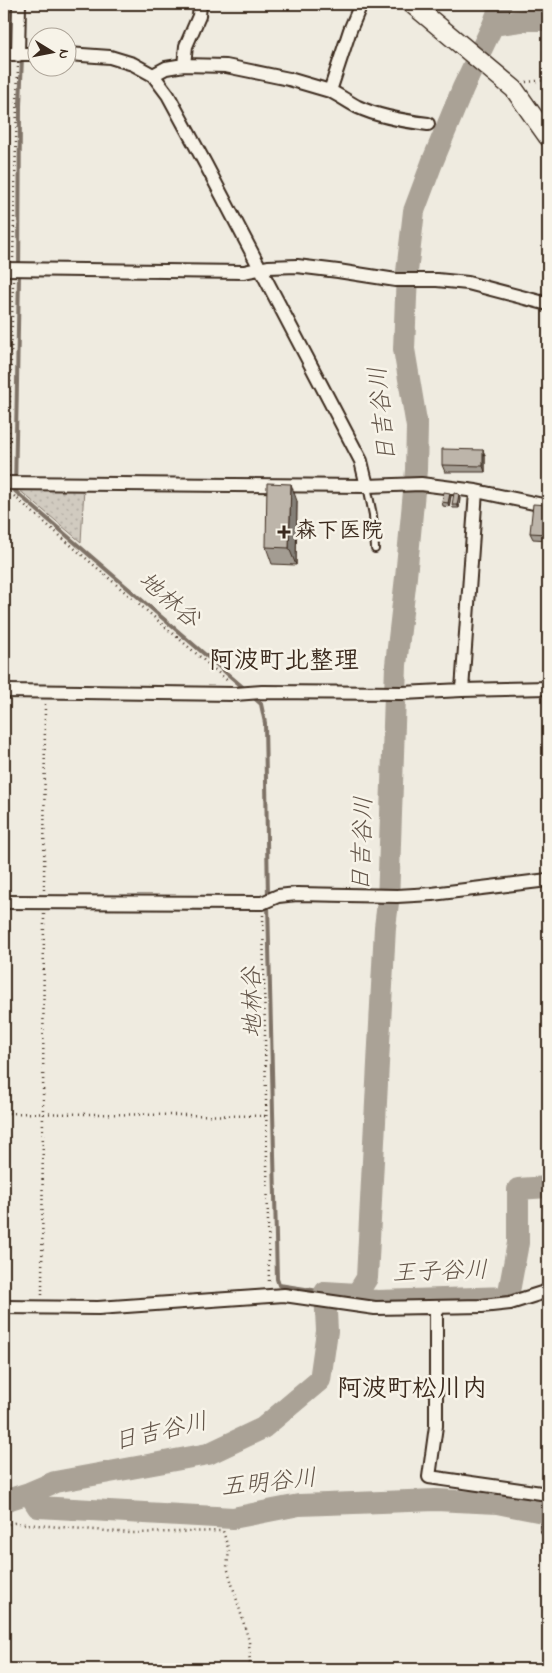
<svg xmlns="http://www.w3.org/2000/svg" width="552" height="1673" viewBox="0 0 552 1673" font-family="'Indie Flower','Klee One',sans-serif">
  <defs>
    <pattern id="grass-dots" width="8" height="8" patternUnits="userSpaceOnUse" patternTransform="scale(1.25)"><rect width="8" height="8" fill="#d1cbc0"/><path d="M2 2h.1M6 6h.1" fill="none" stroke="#b4aea5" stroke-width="1.8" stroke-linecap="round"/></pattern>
  </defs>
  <rect width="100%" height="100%" fill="#efebe0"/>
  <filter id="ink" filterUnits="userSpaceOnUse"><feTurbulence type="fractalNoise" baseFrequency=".02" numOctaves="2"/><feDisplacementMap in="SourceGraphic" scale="10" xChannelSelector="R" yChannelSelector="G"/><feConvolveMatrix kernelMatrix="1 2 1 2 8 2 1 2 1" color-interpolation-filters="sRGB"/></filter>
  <g filter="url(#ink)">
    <path fill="url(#grass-dots)" stroke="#867a6f" d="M84,488L81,542L18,489Z"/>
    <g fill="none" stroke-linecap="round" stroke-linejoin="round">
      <path stroke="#7e7266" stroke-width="4" d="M22,57L20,105L19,274L15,491L245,689
        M252,696L261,704L265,723L268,897
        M268,904L277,1279L279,1285L325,1292"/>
      <path stroke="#aaa296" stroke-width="22" d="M493,25L528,20H548
        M357,1294L365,1300L378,1301L508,1297L518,1243V1189L548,1187
        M29,1493L38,1507L233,1518L299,1505L436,1500L497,1503L548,1513
        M4,1501L29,1493L55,1482L208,1454L263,1428L320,1380L327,1331L325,1292L357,1294L367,1278L385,927L388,903L396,665L406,577L416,470L417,427L404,349L407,272L414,211L432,163L463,88L493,25L501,4"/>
      <defs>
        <path id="lane" d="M367,486L373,515L375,549"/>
        <path id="street" d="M361,4L350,30L330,91C339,95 348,102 358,107C379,117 404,121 428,124
          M4,54H38
          M68,54L110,57L133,64L153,75L168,95L206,165L361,461L367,486
          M18,55L19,4
          M184,65L186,46L199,16L200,4
          M153,75L166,68L184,65L226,66L289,79L330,91
          M4,269L244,272L268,267L297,266L338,271L396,280H437L468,283L548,304
          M4,483L367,486L421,484L476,491L548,506
          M462,690L476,491
          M4,691L235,694L262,692L403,693L462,690L548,688
          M4,902L262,903L278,896L297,894L397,896L432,894L548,880
          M4,1307L98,1308L284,1295L375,1308L482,1306L510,1303L548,1291
          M436,1307V1426L429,1477L548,1494
          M547,1528H548"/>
        <path id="secondary" d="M412,4L514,89L548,137"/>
      </defs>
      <use href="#lane" stroke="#3b2a1e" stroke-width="10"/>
      <use href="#street" stroke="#3b2a1e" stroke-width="16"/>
      <use href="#secondary" stroke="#3b2a1e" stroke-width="21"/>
      <path stroke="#3b2a1e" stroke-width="2.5" stroke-dasharray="1 4" stroke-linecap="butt" d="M526,82L548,80
        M13,258L18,66
        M8,472L13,281
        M14,496L229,682
        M44,890L45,703
        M263,915L269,1284
        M4,1113L266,1116
        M42,1295L44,913
        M4,1525L14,1523L130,1533L223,1531L229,1551L227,1567L249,1641L250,1669"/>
      <use href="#lane" stroke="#f7f3e8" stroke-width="6"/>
      <use href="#street" stroke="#f7f3e8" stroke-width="12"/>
      <use href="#secondary" stroke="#f7f3e8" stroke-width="18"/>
    </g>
    <path fill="#a39c92" stroke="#3b2a1e" d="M483,450L485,456V472H445L442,465Z
      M459,494L460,497L459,508H453L452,505Z
      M451,496L449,507L443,506L442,502Z
      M297,501L296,565L272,564L266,547Z
      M548,505V540L533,539L530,533Z"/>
    <path fill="#847f77" stroke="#3b2a1e" d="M483,450L485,456V472L483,466Z
      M291,484L297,501L296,565L289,548Z
      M450,493L451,496L449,507L448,503Z
      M459,494L460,497L459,508L457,505Z"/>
    <path fill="#bdb5aa" stroke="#3b2a1e" d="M442,449L483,450V466L442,465Z
      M267,483L291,484L289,548L266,547Z
      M444,492L450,493L448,503L442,502Z
      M454,493L459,494L457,505H452Z
      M533,504L548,505V534L530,533Z"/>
  </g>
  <path fill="#3b2a1e" stroke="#f7f3e8" stroke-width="2" d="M281.5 524.5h5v5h5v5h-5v5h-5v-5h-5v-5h5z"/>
  <g text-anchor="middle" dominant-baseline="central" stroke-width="5" stroke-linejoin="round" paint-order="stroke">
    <g font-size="22" font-weight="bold" fill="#3b2a1e" stroke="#f7f3e8" text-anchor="start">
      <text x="295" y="532">森下医院</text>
    </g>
    <g font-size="24" font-style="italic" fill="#625448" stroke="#f7f3e8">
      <text transform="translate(384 414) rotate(-96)">日吉谷川</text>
      <text transform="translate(168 601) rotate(41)">地林谷</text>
      <text transform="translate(364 844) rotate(-88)">日吉谷川</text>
      <text transform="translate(254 1002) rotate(-91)">地林谷</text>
      <text transform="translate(440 1273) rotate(-2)">王子谷川</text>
      <text transform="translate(161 1433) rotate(-13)">日吉谷川</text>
      <text transform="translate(269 1484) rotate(-6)">五明谷川</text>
    </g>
    <g font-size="25" font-weight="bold" fill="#3b2a1e" stroke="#f7f3e8">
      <text x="284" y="662">阿波町北整理</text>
      <text x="412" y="1390">阿波町松川内</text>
    </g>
  </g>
  <rect width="552" height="1673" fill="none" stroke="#f7f3e8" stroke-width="20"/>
  <rect x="10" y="10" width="532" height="1653" fill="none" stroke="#3b2a1e" stroke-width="2" filter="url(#ink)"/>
  <g transform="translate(52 52) rotate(100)"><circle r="24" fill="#f7f3e8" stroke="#aca397"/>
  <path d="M0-4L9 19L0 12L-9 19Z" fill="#3b2a1e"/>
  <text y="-8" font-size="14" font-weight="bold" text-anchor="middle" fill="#3b2a1e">N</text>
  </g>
</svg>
